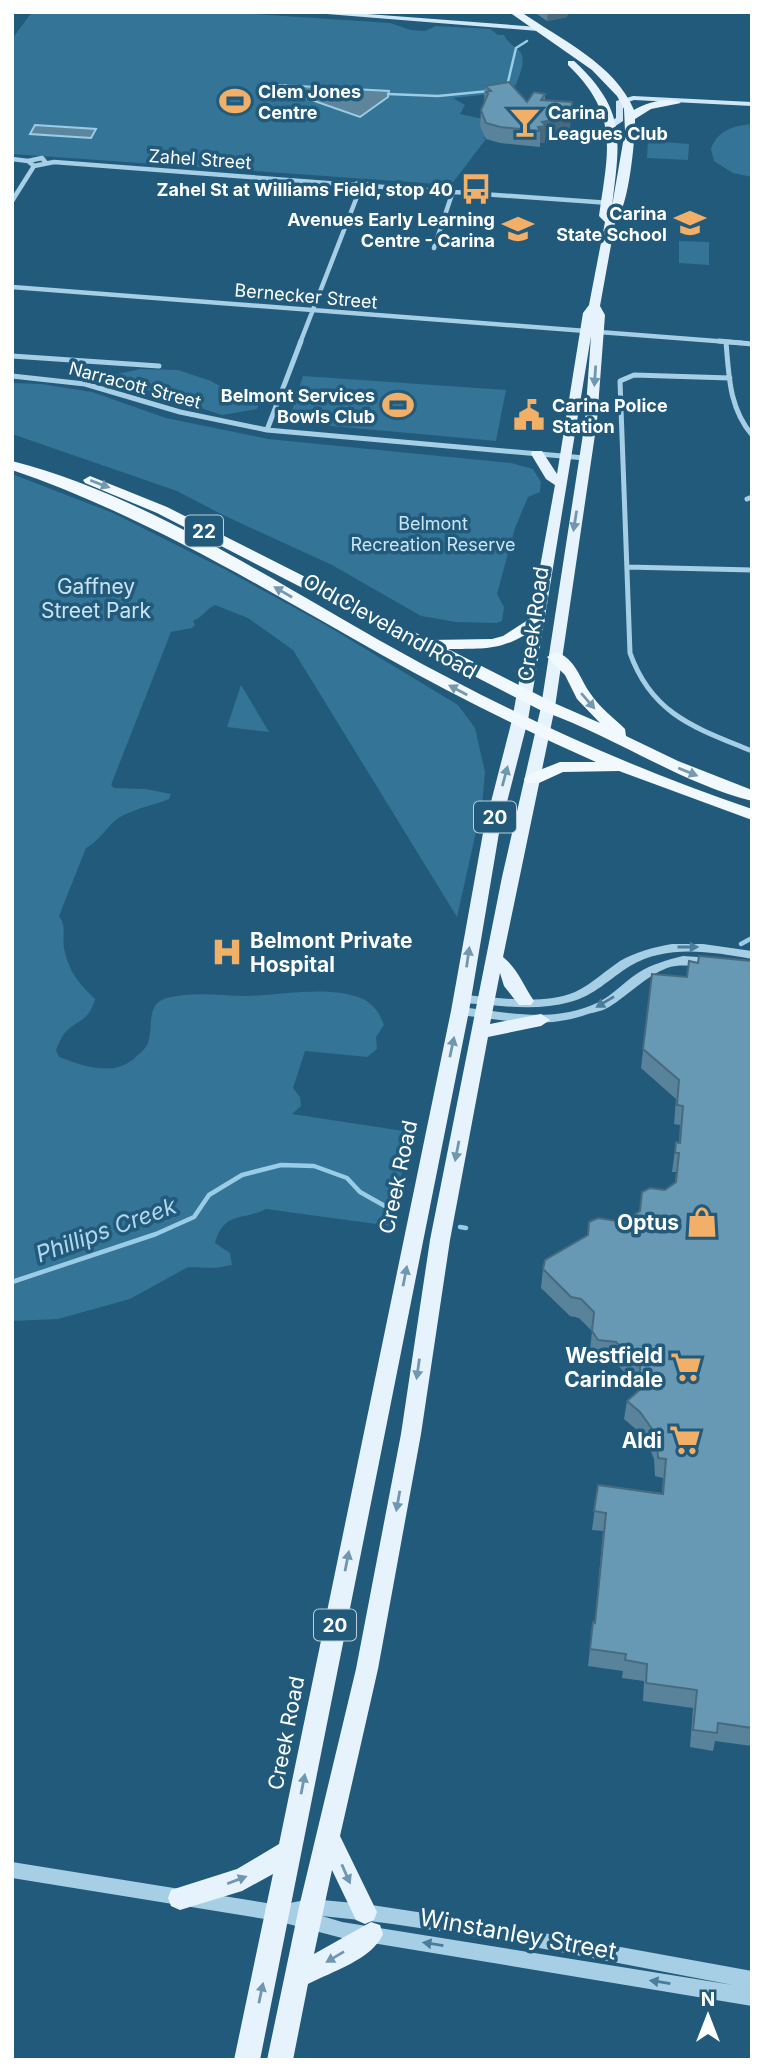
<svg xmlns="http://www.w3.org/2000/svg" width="764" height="2072" viewBox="0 0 764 2072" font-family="Inter,sans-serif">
  <rect width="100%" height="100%" fill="#225a7b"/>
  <path fill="#337497" d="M32,12H223L390,23L411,30L425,31L436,26L490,29L498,35H504C507,41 511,44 516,48C529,57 520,72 516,85L502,93L453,98L465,105L460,114L483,119L481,126L489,135L483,138L486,139L451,185L12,154V39Z
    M752,124V177L733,173L714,161L711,149C718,130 733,126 752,124Z
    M648,141L689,144L688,160L647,158Z
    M679,241L709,242V265L679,263Z
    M140,369L178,370L211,381L233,394H262L257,409L222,415L137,387L111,383L110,378L113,375Z
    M303,376L506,390L496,441L288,422Z
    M12,383L41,384L92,392L166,418L268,439L511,463L533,469L541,482L540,492L528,497L515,528L497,594L504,607L502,621L496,623L456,622L421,616L332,565L223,515L177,491L12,434Z
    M12,474L113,513L224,569L324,624L458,705L475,728L485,772L482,805L457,917L293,650L248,618L215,605C206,609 203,617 193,621L195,625L192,628L171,632L111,785L114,788L145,789L171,794L169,799C154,805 134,809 120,817C106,826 101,840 86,848L59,916C67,926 62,936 64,948C69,972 78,982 95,999C88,1024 76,1019 64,1034C61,1038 58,1045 56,1050L59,1057C86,1067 116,1078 138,1055C142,1051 146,1048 148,1043C154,1026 145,1004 167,998C194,991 220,996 247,996C281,995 334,984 365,1000C375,1006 380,1014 384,1025L376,1037L377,1049L367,1057L305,1051L293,1088L300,1097L301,1106L292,1114L410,1132L391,1226L266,1209C242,1221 224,1211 215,1243L230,1253L232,1265L216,1268L188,1267L130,1299L58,1319L12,1321Z
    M241,685L269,732L227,727Z"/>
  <path fill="#5d869d" stroke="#9acce6" stroke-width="2" d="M281,85L389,91L388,97L360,117L303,97L259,93V89Z
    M35,125L96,129L91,138L30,134Z"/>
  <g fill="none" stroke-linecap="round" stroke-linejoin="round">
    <path stroke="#9acce6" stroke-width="2.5" d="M507,86L516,48L527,41
      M388,94L438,96L489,91"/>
    <path stroke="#9acce6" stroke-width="4.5" d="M741,944L752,938
      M460,1227L466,1228
      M12,1282L156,1234L194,1217L209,1195L242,1175L281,1165L314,1166L347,1178L360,1192L392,1210"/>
    <path stroke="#a6cfe5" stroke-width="4.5" d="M12,159L28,161L34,166L54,162L353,185L362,182L370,186L610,203
      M28,161L42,158L46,163
      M12,201L34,166
      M434,248L453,191
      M12,287L742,343
      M300,343L360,189"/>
    <path stroke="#a6cfe5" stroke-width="5" d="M719,341L752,344
      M726,342C729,376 729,408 752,435
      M12,356L159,366
      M12,376L85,384L180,412L267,430L585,458
      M730,378L634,375L620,381L630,653C652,715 696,728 752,751
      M267,430L301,341
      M747,499L752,497
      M627,567L752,570"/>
    <path fill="#a6cfe5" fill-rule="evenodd" d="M672,944H703L752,951V959C711,952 668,944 630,966C609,979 594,996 570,1002C535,1012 498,1005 462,1003L456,999L462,995C498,997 541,1006 575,992C592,984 605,971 620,961C636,952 654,947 672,944Z
      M683,956L713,958L719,962C710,970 682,962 667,968C644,977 629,995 609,1007C603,1011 595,1012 588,1014C543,1030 506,1020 460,1015L454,1011L460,1007C506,1012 555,1024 599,1002C613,995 624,982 638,973C652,964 667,960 683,956Z
      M12,1862L279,1905L311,1899L365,1904L483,1922L752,1971V2006L342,1938L277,1921L12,1878ZM322,1916C460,1929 597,1960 733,1985L342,1922Z"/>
    <path fill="#cfe7f5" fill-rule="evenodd" d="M302,12H341L538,27L542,29L538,31Z
      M633,96L752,102V106L634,100L623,104V121L614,127H608V123L616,118V101Z"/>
    <path fill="#e6f3fd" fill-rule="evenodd" d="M509,12H521C560,39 615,64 634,110C646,103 669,96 681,103L651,109L635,119C635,142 629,206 615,223L600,306L605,315L597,421L555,707L503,957C518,969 523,985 534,1001L531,1005H519L504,986L500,973L490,1024L541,1014L550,1020L541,1026L488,1037L450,1240L421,1434L378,1669L340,1836L377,1912L374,1920L365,1924L356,1920L332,1870L314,1954L371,1922L380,1925L383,1934C373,1959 331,1972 308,1984L293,2060H267L299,1907L356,1669L401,1434L430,1240L502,877L541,707L585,421L591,336L528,720L499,833L469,1011L260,2060H234L273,1874L242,1891L180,1910L171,1906L168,1898L171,1890L237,1869L279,1844L451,1011L483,833L512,720L555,485L546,479L531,454L532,451H542L557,474L583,313L589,305L605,222L599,216C608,151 620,115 568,65V61H574C627,110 620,140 612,206L625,131L624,109L617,96L592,70Z"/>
    <path fill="#f2f9fe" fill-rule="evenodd" d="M12,461C145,495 276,583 395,649C510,713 628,767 752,809V820L619,771L563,772L539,783H527L524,779L527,775L560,762H596C523,730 452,694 382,655C261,587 144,515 12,470Z
      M90,476L167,507L430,640L492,639L503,636L531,618H543L545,621L543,624C503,650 494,649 448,649L554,703L600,723L577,699L565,675L547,657L555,652C575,657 580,679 590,693C599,707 614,718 625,729L626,736L678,761L752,790V801C678,782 614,736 542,711L157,513L85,483L83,480Z"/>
  </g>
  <path fill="#59839b" d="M534,12H568L567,17L547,21Z
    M485,86L527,102L545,94V100L571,118L569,133L545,137V142L540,143V147L500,143L486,139L480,126L481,110L484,102Z
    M752,961V1746L715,1741L713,1751L690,1747L693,1708L643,1701L644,1681L622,1678L623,1671L588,1666L593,1622H595L603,1531L592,1530L598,1485L662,1493L663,1478L655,1476L654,1459L649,1447L637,1430L624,1419L627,1401L637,1392L638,1375L625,1373L614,1361L596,1359L590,1350L592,1331L579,1318L570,1316L541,1288L543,1269L640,1212L665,1190L675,1183L676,1172H672L676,1142L679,1143L680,1125L674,1124L676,1099L641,1068L652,974L687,977L698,963Z"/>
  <path fill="#486a7e" d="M548,12H568L567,17L547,21Z
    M572,102L569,133L545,137V142L540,143V131L538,127L542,122Z"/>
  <path fill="#6798b4" stroke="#486a7e" stroke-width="2" d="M509,82L527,102L534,92L545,94L541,100L572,102L570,117L542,122L546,126L538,127L540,131L500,127L486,123L481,110L488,94L486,92L491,91L485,86Z
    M699,956L752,961V1728L718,1723L717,1733L693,1730L697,1690L646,1683L647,1664L625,1660L626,1654L590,1649L593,1622L595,1623L606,1513L594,1511L598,1485L663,1494L666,1459L658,1458L657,1440L652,1429L640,1412L627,1401L644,1386L639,1381L641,1356L628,1354L616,1342L598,1340L592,1331L594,1312L581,1299L571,1297L543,1269L545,1260L588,1235L589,1222L598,1218L623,1222L640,1211L642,1192L650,1188L665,1190L676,1182L679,1153H675L676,1142L680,1143L683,1106L677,1105L679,1080L643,1049L652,974L687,977L689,961L698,963Z"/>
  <defs><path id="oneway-solid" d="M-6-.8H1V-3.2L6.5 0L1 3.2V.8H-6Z" transform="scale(1.75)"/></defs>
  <g fill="#7097af">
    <use href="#oneway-solid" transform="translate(595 376) rotate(94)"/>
    <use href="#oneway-solid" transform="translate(575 521) rotate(99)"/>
    <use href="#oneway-solid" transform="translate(505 776) rotate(-75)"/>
    <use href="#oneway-solid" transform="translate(468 957) rotate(-82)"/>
    <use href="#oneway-solid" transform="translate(452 1047) rotate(-78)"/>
    <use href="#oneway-solid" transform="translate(457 1151) rotate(101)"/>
    <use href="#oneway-solid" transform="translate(405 1276) rotate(-79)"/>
    <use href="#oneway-solid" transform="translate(418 1369) rotate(98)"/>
    <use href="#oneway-solid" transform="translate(398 1501) rotate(100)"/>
    <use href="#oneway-solid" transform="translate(347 1561) rotate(-79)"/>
    <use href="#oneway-solid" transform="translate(303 1784) rotate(-79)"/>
    <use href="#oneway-solid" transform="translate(346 1874) rotate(66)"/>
    <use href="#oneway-solid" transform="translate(237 1880) rotate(-21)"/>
    <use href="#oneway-solid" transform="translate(335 1957) rotate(149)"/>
    <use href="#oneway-solid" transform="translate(261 1993) rotate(-78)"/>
  </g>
  <g fill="#759aaf">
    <use href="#oneway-solid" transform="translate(100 484) rotate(21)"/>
    <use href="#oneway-solid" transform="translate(283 592) rotate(-150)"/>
    <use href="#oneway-solid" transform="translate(458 690) rotate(-152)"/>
    <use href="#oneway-solid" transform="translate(588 701) rotate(49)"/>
    <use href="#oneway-solid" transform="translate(688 772) rotate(22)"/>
  </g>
  <g fill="#4a7d9b">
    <use href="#oneway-solid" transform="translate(688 947)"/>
    <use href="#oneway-solid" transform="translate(605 1002) rotate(149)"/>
    <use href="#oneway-solid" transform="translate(433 1944) rotate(-171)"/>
    <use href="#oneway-solid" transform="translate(660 1982) rotate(-171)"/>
  </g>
  <defs>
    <symbol id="stadium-bare" viewBox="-9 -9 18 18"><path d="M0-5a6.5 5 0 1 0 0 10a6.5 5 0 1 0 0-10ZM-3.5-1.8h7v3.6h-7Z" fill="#f1af68" stroke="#225a7b" stroke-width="2.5" paint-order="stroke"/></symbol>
    <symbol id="bar-bare" viewBox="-9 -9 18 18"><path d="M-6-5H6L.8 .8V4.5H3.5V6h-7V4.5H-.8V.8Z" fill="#f1af68" stroke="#225a7b" stroke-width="2.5" paint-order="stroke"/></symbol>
    <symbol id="bus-bare" viewBox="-9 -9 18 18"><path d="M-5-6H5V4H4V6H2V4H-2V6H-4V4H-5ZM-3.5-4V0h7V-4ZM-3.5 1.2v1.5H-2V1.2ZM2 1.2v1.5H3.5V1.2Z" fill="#f1af68" stroke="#225a7b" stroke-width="2.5" paint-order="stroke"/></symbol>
    <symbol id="school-bare" viewBox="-9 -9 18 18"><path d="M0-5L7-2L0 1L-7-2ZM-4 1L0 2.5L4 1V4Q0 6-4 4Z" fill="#f1af68" stroke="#225a7b" stroke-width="2.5" paint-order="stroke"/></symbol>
    <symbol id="civic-bare" viewBox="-9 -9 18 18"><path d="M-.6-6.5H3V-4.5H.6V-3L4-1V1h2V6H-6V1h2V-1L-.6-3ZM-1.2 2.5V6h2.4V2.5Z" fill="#f1af68" stroke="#225a7b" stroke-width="2.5" paint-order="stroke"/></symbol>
    <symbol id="hospital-bare" viewBox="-9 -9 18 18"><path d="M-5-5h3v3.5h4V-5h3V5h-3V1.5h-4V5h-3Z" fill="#f1af68" stroke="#225a7b" stroke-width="2.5" paint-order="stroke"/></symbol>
    <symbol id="shop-bare" viewBox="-9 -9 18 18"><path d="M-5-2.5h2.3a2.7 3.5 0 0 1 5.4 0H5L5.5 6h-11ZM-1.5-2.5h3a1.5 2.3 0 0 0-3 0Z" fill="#f1af68" stroke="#225a7b" stroke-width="2.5" paint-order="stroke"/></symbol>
    <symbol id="supermarket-bare" viewBox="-9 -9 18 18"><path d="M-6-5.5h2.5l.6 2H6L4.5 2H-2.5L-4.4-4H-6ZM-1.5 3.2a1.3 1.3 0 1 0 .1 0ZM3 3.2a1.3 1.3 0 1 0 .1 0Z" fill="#f1af68" stroke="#225a7b" stroke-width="2.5" paint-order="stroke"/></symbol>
  </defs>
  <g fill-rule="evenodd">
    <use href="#stadium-bare" x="213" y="79" width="44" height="44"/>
    <use href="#bar-bare" x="503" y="100" width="44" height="44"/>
    <use href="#bus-bare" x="454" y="167" width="44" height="44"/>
    <use href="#school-bare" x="668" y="201" width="44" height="44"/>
    <use href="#school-bare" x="496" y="207" width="44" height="44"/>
    <use href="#stadium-bare" x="376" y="383" width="44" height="44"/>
    <use href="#civic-bare" x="507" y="393" width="44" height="44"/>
    <use href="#hospital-bare" x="205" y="930" width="44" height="44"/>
    <use href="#shop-bare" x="680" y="1200" width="44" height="44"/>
    <use href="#supermarket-bare" x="664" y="1345" width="44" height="44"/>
    <use href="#supermarket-bare" x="663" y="1418" width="44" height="44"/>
  </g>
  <g text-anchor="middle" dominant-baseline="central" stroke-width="7" stroke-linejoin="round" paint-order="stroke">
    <g font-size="18" font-weight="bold" fill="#fff" stroke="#225a7b" text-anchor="end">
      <text x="258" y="91" text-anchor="start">Clem Jones<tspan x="258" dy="21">Centre</tspan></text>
      <text x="548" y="112" text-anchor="start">Carina<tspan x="548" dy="21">Leagues Club</tspan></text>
      <text x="453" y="189">Zahel St at Williams Field, stop 40</text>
      <text x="667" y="213">Carina<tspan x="667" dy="21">State School</tspan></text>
      <text x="495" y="219">Avenues Early Learning<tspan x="495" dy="21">Centre - Carina</tspan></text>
      <text x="375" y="395">Belmont Services<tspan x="375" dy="21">Bowls Club</tspan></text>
      <text x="552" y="405" text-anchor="start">Carina Police<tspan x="552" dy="21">Station</tspan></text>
    </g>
    <g font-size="18" fill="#fff" stroke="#225a7b">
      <text transform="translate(200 159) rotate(4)">Zahel Street</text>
      <text transform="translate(306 296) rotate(5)">Bernecker Street</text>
      <text transform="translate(135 385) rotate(15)">Narracott Street</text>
    </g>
    <g font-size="18" fill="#c9e5f4" stroke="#225a7b">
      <text x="433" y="523">Belmont<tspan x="433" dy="21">Recreation Reserve</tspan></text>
    </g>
    <g fill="#225a7b" stroke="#bdced7" stroke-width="2">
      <rect x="185" y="515.5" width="38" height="31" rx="5"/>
      <rect x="474" y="801.5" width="42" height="31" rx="5"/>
      <rect x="314" y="1609.5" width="42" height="31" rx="5"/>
    </g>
    <g font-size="19" font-weight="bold" fill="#fff">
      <text x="204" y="531">22</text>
      <text x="495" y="817">20</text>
      <text x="335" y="1625">20</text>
    </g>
    <g font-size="21" fill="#c9e5f4" stroke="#225a7b">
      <text x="96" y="586">Gaffney<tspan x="96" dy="24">Street Park</tspan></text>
    </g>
    <g font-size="21" fill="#fff" stroke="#225a7b">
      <text transform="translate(533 624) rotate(-82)">Creek Road</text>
      <text transform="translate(390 626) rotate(29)">Old Cleveland Road</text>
      <text transform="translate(398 1177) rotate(-78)">Creek Road</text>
      <text transform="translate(286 1733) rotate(-79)">Creek Road</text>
    </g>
    <g font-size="21" font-weight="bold" fill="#fff" stroke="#225a7b" text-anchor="end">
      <text x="250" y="940" text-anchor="start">Belmont Private<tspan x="250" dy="24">Hospital</tspan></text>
      <text x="679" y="1222">Optus</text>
      <text x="663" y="1355">Westfield<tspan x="663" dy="24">Carindale</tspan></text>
      <text x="662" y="1440">Aldi</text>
    </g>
    <g font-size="23" font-style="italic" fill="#b1d8ed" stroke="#225a7b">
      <text transform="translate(106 1230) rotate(-20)">Phillips Creek</text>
    </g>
    <g font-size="24" fill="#fff" stroke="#225a7b">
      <text transform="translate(518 1934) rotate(10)">Winstanley Street</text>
    </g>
  </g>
  <rect width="764" height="2072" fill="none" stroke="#ffffff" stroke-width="28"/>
  <g transform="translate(708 2016)" stroke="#225a7b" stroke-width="5" paint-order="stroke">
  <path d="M0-5L12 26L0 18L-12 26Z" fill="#ffffff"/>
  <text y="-10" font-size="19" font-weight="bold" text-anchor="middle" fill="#ffffff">N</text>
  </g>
</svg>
